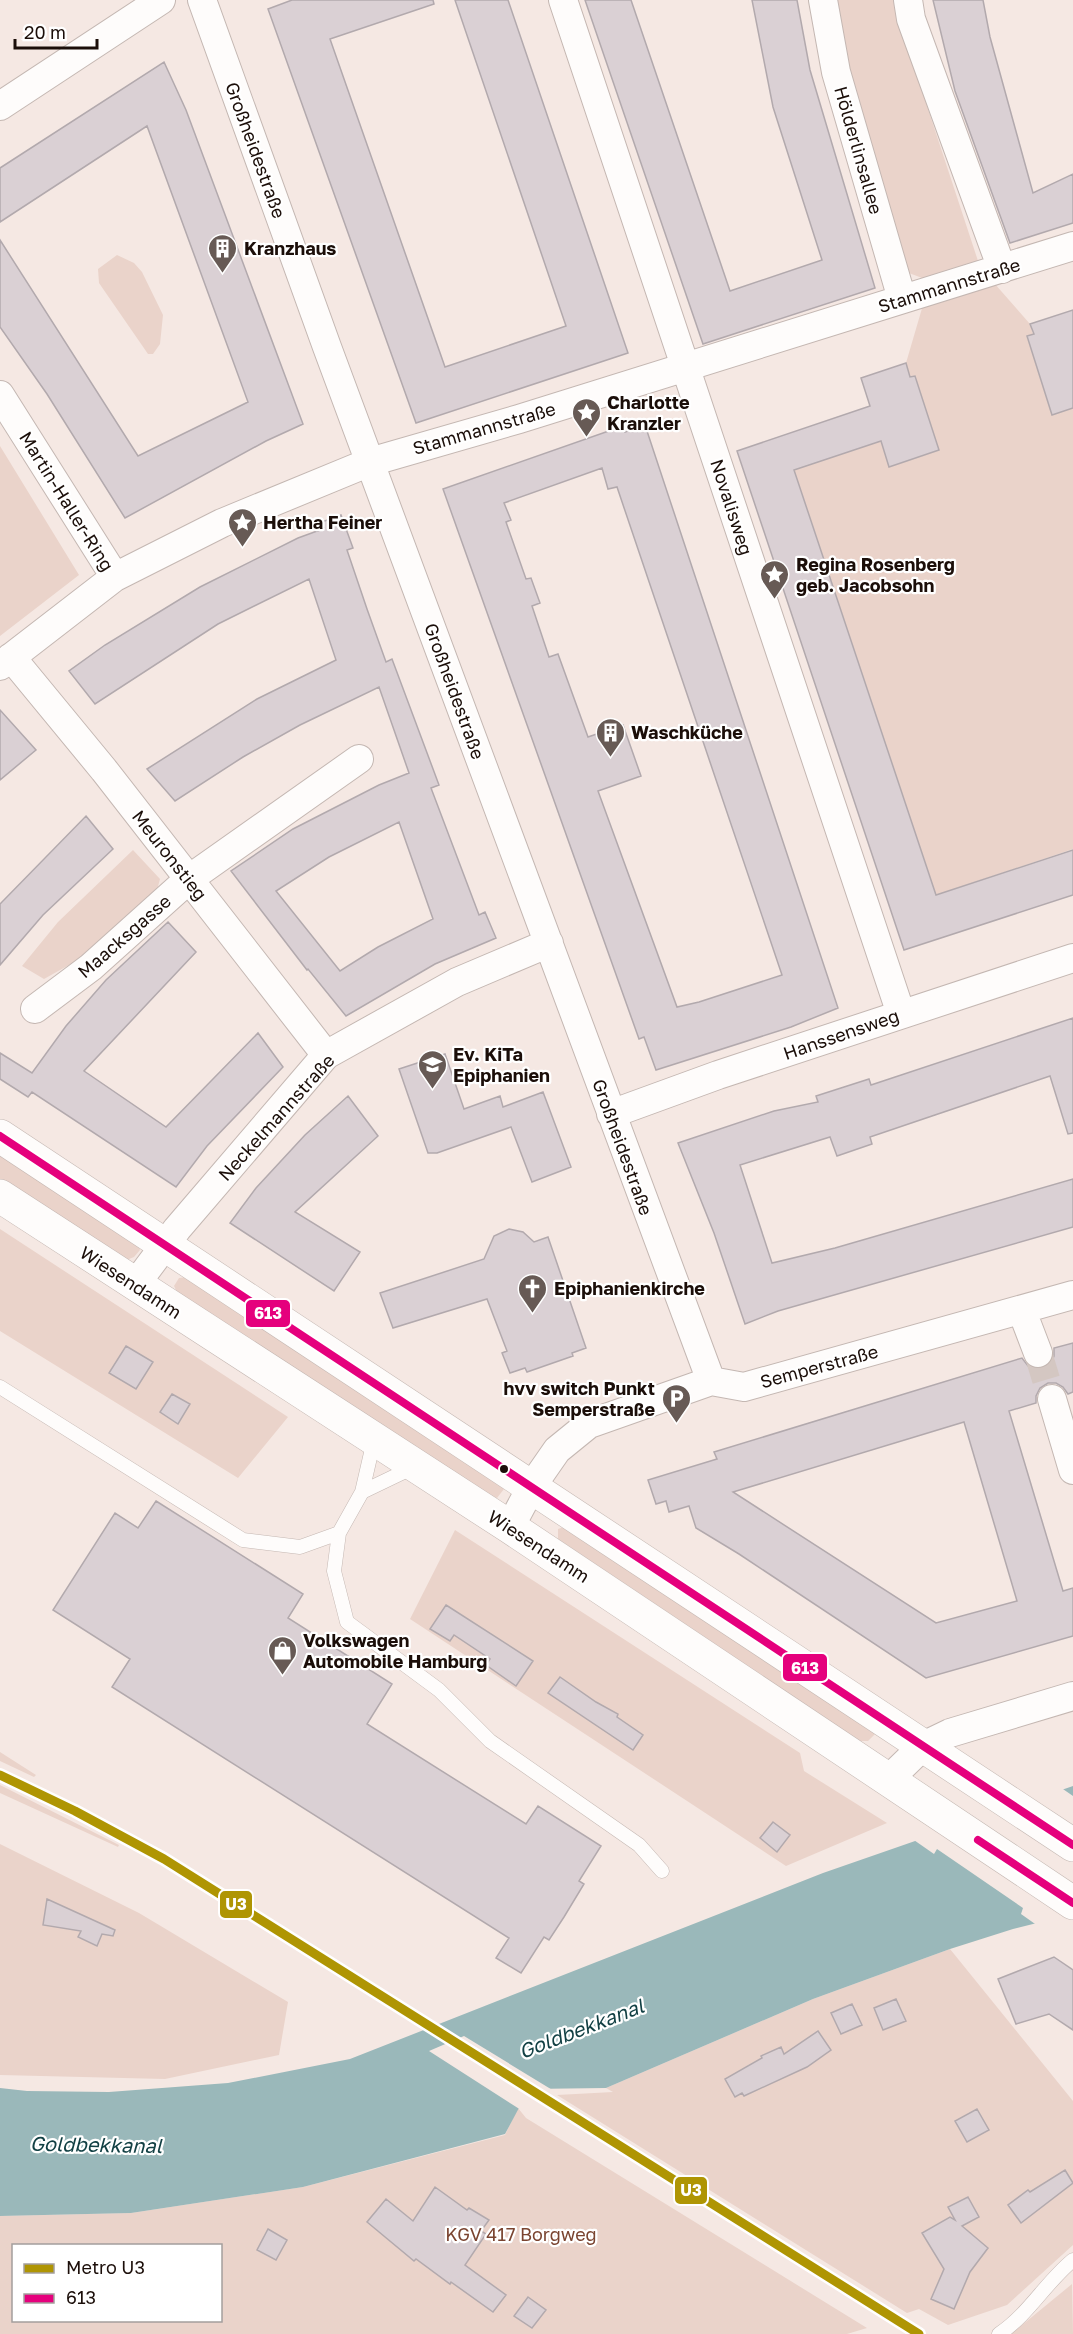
<svg xmlns="http://www.w3.org/2000/svg" width="1073" height="2334" viewBox="0 0 1073 2334" font-family="'Golos Text',sans-serif">
  <rect width="100%" height="100%" fill="#f5e8e3"/>
  <path fill="#ead3ca" fill-rule="evenodd" d="M834,0H899L903,33L980,267L1030,324L1033,334L1027,337L1052,414L1073,408V849L936,895L794,470L881,441L890,467L939,450L915,376L910,377L906,363L930,281L909,273L839,43Z
    M117,255L134,263L142,272L163,315L160,344L153,354H148L99,283L98,269Z
    M0,446L79,575L0,636Z
    M133,850L160,879L157,890L94,951L44,979L22,966L58,922Z
    M0,1151L135,1238L140,1250L134,1257L124,1261L0,1179Z
    M0,1229L288,1417L238,1478L0,1331Z
    M187,1277L500,1479L504,1489L497,1498L489,1496L179,1296L174,1286L179,1278Z
    M567,1526L875,1734L868,1741H860L558,1539V1529Z
    M455,1530L800,1753L804,1771L887,1823L786,1866L410,1619Z
    M0,1752L36,1775L34,1777L0,1761Z
    M0,1785L119,1845L118,1847L0,1793Z
    M0,1844L139,1913L288,2002L279,2055L165,2079L0,2075Z
    M950,1949L1073,2101V2245L1007,2305L948,2325L919,2309L907,2313L557,2095L613,2092L606,2088L813,1999Z
    M518,2108L526,2118L867,2328L847,2334H0V2216L131,2213L303,2187L505,2135ZM14,2246H220V2320H14Z
    M1072,2284L1073,2334H1011Z"/>
  <path fill="#9ab8ba" d="M1073,1786V1914L1013,1929L950,1949L813,1999L606,2088L529,2089L505,2134L303,2187L131,2213L0,2216V2088L27,2091L109,2092L228,2083L350,2059L823,1873Z"/>
  <path fill="#f5e8e3" d="M1060,1787L1073,1796V1917L1038,1926L1021,1914L1023,1908L937,1849L934,1854L911,1838Z
    M464,2036L554,2091L530,2092L521,2110L429,2051Z"/>
  <path fill="#dad0d4" stroke="#b2a9ad" stroke-width="1.5" fill-rule="evenodd" d="M292,0H433L434,4L330,39L445,367L566,326L455,0H508L628,353L416,423L268,9Z
    M585,0H631L730,291L822,260L773,107L752,0H797L810,70L875,288L703,344Z
    M933,0H983L990,37L1033,193L1073,174V223L1010,243L955,91Z
    M164,62L186,110L303,424L266,441L125,518L47,394L0,327V240L138,456L248,402L147,126L0,222V168Z
    M1073,310V408L1052,415L1027,336L1034,334L1030,324Z
    M906,363L910,377L915,376L939,450L889,467L881,441L794,470L936,895L1073,850V895L904,950L737,451L870,406L861,378Z
    M645,425L838,1008L791,1027L656,1070L644,1037L639,1039L443,489L623,426L625,432ZM602,468L608,489L617,487L782,975L699,1002L677,1007L598,791L641,776L623,725L588,737L558,654L549,657L532,606L540,603L531,578L526,579L506,522L511,520L504,503Z
    M341,515L353,548L347,550L367,609L386,662L392,659L439,785L431,788L479,915L485,912L496,938L435,964L346,1016L308,969L307,970L231,871L293,829L379,785L409,773L379,687L300,725L243,757L175,801L147,769L257,699L336,660L309,579L218,624L95,704L69,671L105,645L200,587L298,538L320,530L319,523ZM399,822L433,919L378,947L340,971L276,891L329,857Z
    M0,710L36,750L0,780Z
    M86,816L113,849L43,915L0,965V904Z
    M168,922L196,952L84,1071L166,1127L258,1033L283,1067L207,1146L176,1187L32,1092L28,1097L0,1079V1053L32,1073L66,1026L106,980Z
    M1073,1018V1133L1068,1134L1050,1076L870,1137L872,1144L837,1156L830,1137L740,1165L772,1263L835,1248L1073,1179V1227L778,1311L745,1324L714,1233L678,1143L774,1111L818,1102L816,1096L869,1079L871,1085Z
    M445,1054L464,1109L500,1096L503,1107L543,1092L571,1167L532,1182L511,1127L437,1153H428L399,1069Z
    M348,1096L378,1136L295,1212L360,1252L334,1291L230,1223L256,1188L305,1135Z
    M509,1229L523,1232L534,1242L548,1237L586,1348L572,1353L573,1356L527,1372L525,1368L510,1373L502,1353L507,1351L487,1299L393,1328L380,1293L484,1259L494,1236Z
    M1073,1343V1392L1068,1394L1063,1387L1056,1383H1048L1040,1388L1036,1396V1403L1009,1411L1063,1591L1073,1588V1636L926,1678L739,1554L696,1528L689,1506L669,1512L666,1501L656,1504L648,1480L717,1459L714,1452L1022,1358L1028,1366L1035,1369H1043L1051,1363L1054,1356V1348ZM964,1422L1017,1601L936,1623L733,1492Z
    M126,1346L153,1362L136,1389L109,1373Z
    M172,1394L190,1404L178,1424L160,1412Z
    M156,1501L303,1594L288,1618L392,1684L367,1724L526,1824L538,1806L601,1846L579,1881L584,1884L564,1917L549,1940L544,1937L521,1973L496,1958L509,1938L112,1687L130,1659L53,1610L115,1513L138,1528Z
    M446,1605L533,1661L516,1686L486,1665L490,1659L454,1635L450,1641L430,1629Z
    M560,1677L596,1702L618,1714L617,1717L643,1735L633,1750L548,1693Z
    M773,1822L790,1835L777,1852L760,1838Z
    M47,1899L115,1930L113,1936L102,1934L97,1946L78,1937L81,1931L43,1925Z
    M1054,1957L1073,1970V2030L1049,2014L1016,2024L998,1979Z
    M896,1999L906,2021L883,2030L874,2008Z
    M852,2004L862,2025L841,2034L831,2013Z
    M818,2031L831,2050L807,2067L744,2096L742,2093L735,2097L725,2079L762,2058L761,2056L781,2047L784,2054Z
    M977,2109L989,2130L967,2142L955,2121Z
    M1065,2170L1073,2183L1021,2223L1008,2205L1028,2190L1030,2192Z
    M435,2187L467,2210L469,2208L489,2220L481,2231L486,2234L465,2265L506,2295L493,2312L451,2282L450,2284L416,2259L414,2261L367,2222L386,2199L413,2221Z
    M968,2197L979,2217L962,2226L988,2248L970,2272L954,2309L931,2299L944,2269L922,2233L950,2217L955,2220L948,2207Z
    M268,2229L287,2240L276,2260L257,2250Z
    M528,2297L546,2310L532,2328L514,2316Z"/>
  <g fill="none" stroke-linecap="round" stroke-linejoin="round">
    <path stroke="#d4c7c2" stroke-width="28" stroke-dasharray="28 14" stroke-linecap="butt" d="M1038,1353L1052,1399"/>
    <defs>
      <path id="lane" d="M0,1387L243,1540L300,1547L339,1533L362,1492L374,1440
        M362,1492L414,1467
        M339,1533L334,1571L347,1622L439,1690L490,1741L639,1845L662,1871
        M999,2334C1028,2315 1046,2282 1073,2260"/>
      <path id="street" d="M202,0L327,347L711,1381
        M563,0L901,1014
        M823,0L836,72L902,299
        M908,0L911,19L1002,269
        M0,106L161,0
        M0,395L115,577
        M11,657L104,770L326,1055
        M0,666L115,577L222,523L370,462L519,419L1073,246
        M35,1009L91,967L189,879L359,759
        M611,1114L718,1075L1073,958
        M135,1285L177,1229L326,1055L457,982L549,943
        M1022,1311L1038,1353
        M1052,1399L1073,1470
        M510,1527L532,1486L557,1450L589,1424L711,1381L744,1387L1073,1295
        M889,1779L923,1746L950,1733L1073,1696"/>
      <path id="secondary" d="M0,1136L1073,1845
        M0,1196L510,1527L1073,1903"/>
    </defs>
    <use href="#lane" stroke="#c4b7b2" stroke-width="15"/>
    <use href="#street" stroke="#c4b7b2" stroke-width="30"/>
    <use href="#secondary" stroke="#c4b7b2" stroke-width="34"/>
    <use href="#lane" stroke="#fefcfb" stroke-width="14"/>
    <use href="#street" stroke="#fefcfb" stroke-width="28"/>
    <use href="#secondary" stroke="#fefcfb" stroke-width="33"/>
    <defs>
      <path id="bus-1" d="M0,1136L1073,1845
        M978,1840L1073,1903"/>
    </defs>
    <use href="#bus-1" stroke="#fff" stroke-width="12"/>
    <use href="#bus-1" stroke="#e5007d" stroke-width="8"/>
    <defs>
      <path id="metro-1" d="M0,1775L75,1811L164,1859L919,2334"/>
    </defs>
    <use href="#metro-1" stroke="#fff" stroke-width="14"/>
    <use href="#metro-1" stroke="#af9503" stroke-width="9"/>
  </g>
  <defs>
    <symbol id="building-pin" viewBox="-11 -11 22 30"><path d="M0 17L-7.5 6A9.5 9.5 0 1 1 7.5 6Z" fill="#675a55" stroke="#fff"/><path d="M-4-6H4V6H1V3H-1V6H-4ZM-2.5-4.3h1.7v1.8h-1.7ZM.8-4.3h1.7v1.8H.8ZM-2.5-1h1.7V.8h-1.7ZM.8-1h1.7V.8H.8Z" fill="#fff"/></symbol>
    <symbol id="sight-pin" viewBox="-11 -11 22 30"><path d="M0 17L-7.5 6A9.5 9.5 0 1 1 7.5 6Z" fill="#675a55" stroke="#fff"/><path d="M0-6L1.8-2.2L6-1.7L2.9 1.2L3.7 5.4L0 3.3L-3.7 5.4L-2.9 1.2L-6-1.7L-1.8-2.2Z" fill="#fff"/></symbol>
    <symbol id="school-pin" viewBox="-11 -11 22 30"><path d="M0 17L-7.5 6A9.5 9.5 0 1 1 7.5 6Z" fill="#675a55" stroke="#fff"/><path d="M0-5L7-2L0 1L-7-2ZM-4 1L0 2.5L4 1V4Q0 6-4 4Z" fill="#fff"/></symbol>
    <symbol id="church-pin" viewBox="-11 -11 22 30"><path d="M0 17L-7.5 6A9.5 9.5 0 1 1 7.5 6Z" fill="#675a55" stroke="#fff"/><path d="M-1.2-6h2.4v3.5h3.3v2.4h-3.3V6h-2.4V-.1h-3.3v-2.4h3.3Z" fill="#fff"/></symbol>
    <symbol id="parking-pin" viewBox="-11 -11 22 30"><path d="M0 17L-7.5 6A9.5 9.5 0 1 1 7.5 6Z" fill="#675a55" stroke="#fff"/><path d="M-3.5-5.5H1a3.5 3.5 0 0 1 0 7H-1V5.5H-3.5ZM-1-3.4V-.6H.8a1.4 1.4 0 0 0 0-2.8Z" fill="#fff"/></symbol>
    <symbol id="shop-pin" viewBox="-11 -11 22 30"><path d="M0 17L-7.5 6A9.5 9.5 0 1 1 7.5 6Z" fill="#675a55" stroke="#fff"/><path d="M-5-2.5h2.3a2.7 3.5 0 0 1 5.4 0H5L5.5 6h-11ZM-1.5-2.5h3a1.5 2.3 0 0 0-3 0Z" fill="#fff"/></symbol>
  </defs>
  <g fill-rule="evenodd">
    <use href="#building-pin" x="206" y="232" width="33" height="45"/>
    <use href="#sight-pin" x="570" y="396" width="33" height="45"/>
    <use href="#sight-pin" x="226" y="506" width="33" height="45"/>
    <use href="#sight-pin" x="758" y="558" width="33" height="45"/>
    <use href="#building-pin" x="594" y="716" width="33" height="45"/>
    <use href="#school-pin" x="416" y="1048" width="33" height="45"/>
    <use href="#church-pin" x="516" y="1272" width="33" height="45"/>
    <use href="#parking-pin" x="660" y="1382" width="33" height="45"/>
    <use href="#shop-pin" x="266" y="1634" width="33" height="45"/>
  </g>
  <circle fill="#1b0e09" stroke="#fff" stroke-width="2" cx="504" cy="1469" r="5"/>
  <g text-anchor="middle" dominant-baseline="central" stroke-width="4.5" stroke-linejoin="round" paint-order="stroke">
    <g font-size="18" fill="#1b0e09" stroke="#fff">
      <text transform="translate(256 150) rotate(70)">Großheidestraße</text>
      <text transform="translate(859 150) rotate(74)">Hölderlinsallee</text>
      <text transform="translate(949 285) rotate(-17)">Stammannstraße</text>
      <text transform="translate(484 428) rotate(-16)">Stammannstraße</text>
      <text transform="translate(67 501) rotate(58)">Martin-Haller-Ring</text>
      <text transform="translate(732 507) rotate(72)">Novalisweg</text>
      <text transform="translate(455 691) rotate(70)">Großheidestraße</text>
      <text transform="translate(170 855) rotate(52)">Meuronstieg</text>
      <text transform="translate(124 936) rotate(-41)">Maacksgasse</text>
      <text transform="translate(841 1034) rotate(-19)">Hanssensweg</text>
      <text transform="translate(276 1117) rotate(-48)">Neckelmannstraße</text>
      <text transform="translate(623 1147) rotate(70)">Großheidestraße</text>
      <text transform="translate(131 1282) rotate(33)">Wiesendamm</text>
      <text transform="translate(819 1366) rotate(-15)">Semperstraße</text>
      <text transform="translate(539 1546) rotate(33)">Wiesendamm</text>
    </g>
    <g font-size="18" font-weight="bold" fill="#1b0e09" stroke="#fff" text-anchor="start">
      <text x="244" y="248">Kranzhaus</text>
      <text x="607" y="402">Charlotte<tspan x="607" dy="21">Kranzler</tspan></text>
      <text x="263" y="522">Hertha Feiner</text>
      <text x="796" y="564">Regina Rosenberg<tspan x="796" dy="21">geb. Jacobsohn</tspan></text>
      <text x="631" y="732">Waschküche</text>
      <text x="453" y="1054">Ev. KiTa<tspan x="453" dy="21">Epiphanien</tspan></text>
      <text x="554" y="1288">Epiphanienkirche</text>
      <text x="655" y="1388" text-anchor="end">hvv switch Punkt<tspan x="655" dy="21">Semperstraße</tspan></text>
      <text x="303" y="1640">Volkswagen<tspan x="303" dy="21">Automobile Hamburg</tspan></text>
    </g>
    <g font-size="18" fill="#7a4430" stroke="#fff">
      <text x="521" y="2234">KGV 417 Borgweg</text>
    </g>
    <g font-size="20" font-style="italic" fill="#124044" stroke="#fff">
      <text transform="translate(581 2028) rotate(-21)">Goldbekkanal</text>
      <text transform="translate(96 2144) rotate(1)">Goldbekkanal</text>
    </g>
  </g>
  <g stroke="#fff" stroke-width="2">
    <rect x="245" y="1299" width="46" height="29" rx="6" fill="#e5007d"/>
    <rect x="782" y="1653" width="46" height="29" rx="6" fill="#e5007d"/>
    <rect x="219" y="1890" width="34" height="29" rx="6" fill="#af9503"/>
    <rect x="674" y="2176" width="34" height="29" rx="6" fill="#af9503"/>
  </g>
  <g font-size="16" text-anchor="middle" font-weight="bold" fill="#fff">
    <text x="268" y="1319">613</text>
    <text x="805" y="1674">613</text>
    <text x="236" y="1910">U3</text>
    <text x="691" y="2196">U3</text>
  </g>
  <rect x="12" y="2244" width="210" height="78" fill="#ffffff" stroke="#a49f9d" stroke-width="1.5"/>
  <rect x="24" y="2264" width="30" height="9" fill="#af9503" stroke="#a49f9d" stroke-width="1.5"/>
  <text x="66" y="2274" font-size="18" fill="#1b0e09">Metro U3</text>
  <rect x="24" y="2294" width="30" height="9" fill="#e5007d" stroke="#a49f9d" stroke-width="1.5"/>
  <text x="66" y="2304" font-size="18" fill="#1b0e09">613</text>
  <path d="M15 39v9h82v-9" fill="none" stroke="#1b0e09" stroke-width="3"/>
  <text x="24" y="39" font-size="18" fill="#1b0e09" stroke="#ffffff" stroke-width="4.5" paint-order="stroke">20 m</text>
</svg>
